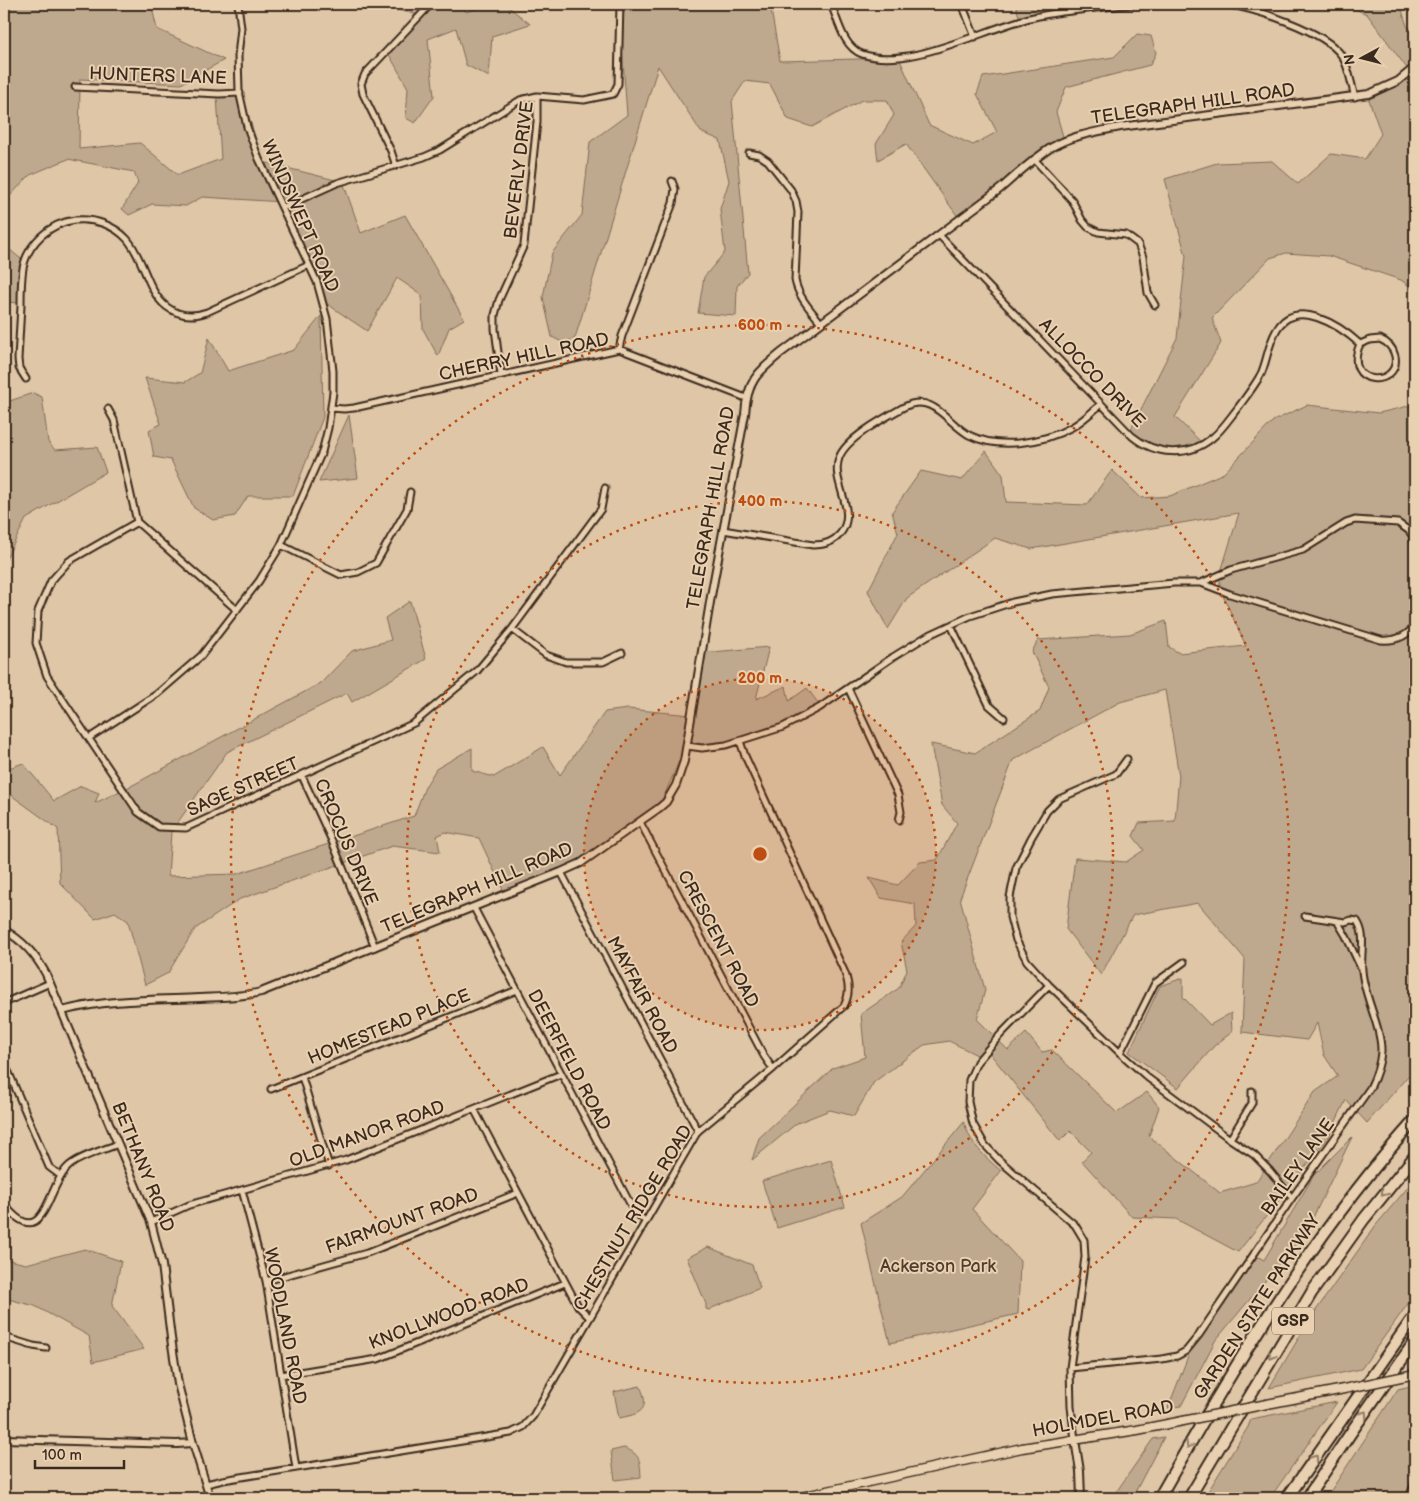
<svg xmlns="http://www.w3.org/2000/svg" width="1419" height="1502" viewBox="0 0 1419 1502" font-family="'Balsamiq Sans',sans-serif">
  <rect width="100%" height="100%" fill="#dec6a7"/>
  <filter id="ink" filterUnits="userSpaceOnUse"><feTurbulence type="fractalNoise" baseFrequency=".02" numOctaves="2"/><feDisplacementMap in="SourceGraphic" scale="10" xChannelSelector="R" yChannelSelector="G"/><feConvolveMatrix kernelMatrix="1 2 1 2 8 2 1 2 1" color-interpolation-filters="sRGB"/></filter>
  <g filter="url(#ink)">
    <path fill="#bfa98e" stroke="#7d6a56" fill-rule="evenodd" d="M4,4H151L157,29L224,60L181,84L80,79L79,149L140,143L178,175L221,159L217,96L242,95L263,162L343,182L361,233L405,215L464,319L449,328L438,356L423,329L422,295L397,278L367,331L320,299L283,202L202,197L186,206L152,204L129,215L122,209L138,183L134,172L68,159L30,175L4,202Z
      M374,4H462L466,12L490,4H505L530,24L492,36L489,77L466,65L456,28L428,39L434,96L415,123L406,118L408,88L386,49L418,15Z
      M619,4H770L780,61L899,58L929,125L973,145L997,132L977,94L983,77L1114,57L1137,34L1151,36L1156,53L1150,65L1066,87L1056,112L1064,140L961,221L906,144L878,160L876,144L894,115L887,100H862L812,127L788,119L770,84L745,81L732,101L748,273L737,286L736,316L698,313L704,277L725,252L720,209L729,181L720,140L701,132L658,66L575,338L564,343L552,337L543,297L552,253L582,215L590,142L627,115Z
      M1015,4H1040L1043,15L1020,19Z
      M1342,4H1400L1407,26L1415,33V290L1401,280L1329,256L1286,253L1270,258L1212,318L1221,343L1175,417L1203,444L1161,452L1129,433L1177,338L1186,256L1165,179L1217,163L1272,161L1298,184L1331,154L1365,159L1381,134L1367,94L1409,71L1367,14Z
      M4,245L27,264L21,303L4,302Z
      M321,316L323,417L293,496H248L235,516L213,520L194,508L171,460L154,457L149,430L161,424L145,378L185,382L200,373L209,338L228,371L294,350Z
      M33,393L42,397L48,442L55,450L97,447L106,472L26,519L4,563V403Z
      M1415,400V1068L1367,1123L1346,1100L1328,1138L1238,1252L1176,1219L1132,1217L1082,1161L1091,1152L1070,1131L1060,1141L988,1051L981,1057L949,1041L924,1045L874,1082L854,1116L830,1110L797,1123L752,1160L759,1138L833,1068L865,1057L861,1014L899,988L907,970L901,942L916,926L915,904L881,898L869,878L898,885L920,862L937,860L957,823L942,805L931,744L975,753L1040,711L1049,687L1032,652L1038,640L1130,634L1166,621L1169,647L1179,653L1246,646L1220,589V575L1239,513L1031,549L995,538L907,598L888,629L868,591L898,533L892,512L921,471L962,480L986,451L1003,475L1006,502L1087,505L1112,470L1141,498L1170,496L1224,473L1273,421L1307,405L1379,413L1413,405ZM1165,690L1179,776L1175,821L1139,823L1133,836L1144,850L1126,862L1075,858L1066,929L1101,975L1133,915L1198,903L1245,959L1242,1032L1307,1040L1317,1023L1324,1055L1338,1076L1315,1092L1256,1182L1220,1193L1149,1136L1159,1107L1147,1092L1117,1113L1052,1050L1042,1052L1026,1033L1008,1050L977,1019L985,990L960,898L1013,760L1120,702Z
      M349,415L358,478L319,482Z
      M410,601L426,659L352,702L347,693L227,752L171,832L168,876L237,874L414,816L425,787L436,769L472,748V771L494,777L543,747L560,775L605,712L628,709L691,715L701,653L769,647L756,699L786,686L789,701L807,688L821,707L757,738L684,750L657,812L569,868L505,894L479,838L445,832L437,836L440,852L392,846L240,899L195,929L168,973L145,985L128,921L115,912L95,919L60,883L58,829L4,790V770L23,763L54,801L81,786L99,793L95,803L133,785L321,683L352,651L391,640L385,618Z
      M1183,978V997L1210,1025L1231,1013L1232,1032L1214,1046L1178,1088L1129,1052L1160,986Z
      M964,1122C970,1144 984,1156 1001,1171L972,1209L1020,1261L1018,1314L890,1343L861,1223L902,1197Z
      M1352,1137L1306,1232L1215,1341L1181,1406L1168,1408L1192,1346L1255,1255L1264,1260L1314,1175Z
      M831,1160L845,1207L777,1228L762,1181Z
      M1415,1179V1294L1361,1369L1269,1388L1310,1319L1376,1225Z
      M708,1247L752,1265L760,1288L712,1308L709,1310L706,1309V1304L687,1258Z
      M85,1249L121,1261L112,1306L144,1349L93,1362L89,1336L35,1306L4,1298V1259L26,1264Z
      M1415,1385V1498H1326L1398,1389Z
      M640,1386C651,1410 641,1414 619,1418L614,1392Z
      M1337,1402L1270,1498H1204L1248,1427L1251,1419Z
      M1164,1437L1132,1498H1112L1153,1439Z
      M624,1448C641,1454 640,1461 641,1477L615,1480L611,1451Z"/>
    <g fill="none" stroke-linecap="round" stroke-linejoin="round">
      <defs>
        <path id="minor" d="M831,4C838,20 843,47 862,54C910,71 986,27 1034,17C1066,10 1100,8 1132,4
          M962,4L975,37
          M1223,4C1254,8 1324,30 1342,56C1349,67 1351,84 1355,97
          M75,87L219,94L240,93
          M749,153L759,155L768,161L791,190L796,201L798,212L795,280C798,297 811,310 821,323
          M1034,159L1072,200L1082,220L1088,227L1098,232L1126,235L1138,244L1143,257L1148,293L1155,305
          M396,166L391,151L363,94L361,84L365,74L431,4
          M282,208L337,183L424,157L440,150L520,100L537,96L584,100L613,94L618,84L620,4
          M939,235L1132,436C1155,455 1188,458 1212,438C1222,430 1229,419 1237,409C1245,398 1254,387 1261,374C1267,361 1268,345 1276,331C1295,296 1340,326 1360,344
          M1380,339C1387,342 1393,347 1395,356C1401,388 1341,388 1360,344L1370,340Z
          M619,349L622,336L673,203L675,189L672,181
          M501,375L495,329V315L499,300L524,245L537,122V96
          M26,379L19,368L18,359C19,341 20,324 21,306C21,293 21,280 23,268C28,243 50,223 75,220C94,218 114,225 127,239C144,258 147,292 167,307C179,316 193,317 207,312L309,265
          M331,408L344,409L354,408L619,349L746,398
          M108,409L114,420L137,522L237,610
          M137,522L69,561L51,581L38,611L36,643L47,676L138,812L159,827L186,828L414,723L477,671L512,629L601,509L605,488
          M723,530L813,545C823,545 833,543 840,534C859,511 830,483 839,458C846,438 886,417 904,407C933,392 947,423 969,435C999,450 1043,443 1072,427C1083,421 1092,412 1101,404
          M281,545L341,575L358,572L376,563L407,509L410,492
          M1201,583L1230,594L1381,640C1395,641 1407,637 1415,625
          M951,625L989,705L1004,718
          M512,629L546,655L566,662H603L622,653
          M848,688L898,795L901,812L899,820
          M89,738L157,694L201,656L259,581L281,545L322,452L328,428L333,392V371L327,319L317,282L259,159L247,127L239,91L238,56L241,28L238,4
          M687,746L702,748L726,745L783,727L819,708L893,657L927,636L970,616L1013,602L1052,594L1174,583H1201L1231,570L1303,550L1346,523L1355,520L1398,523L1408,530L1412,535L1415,545
          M1127,759L1116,774L1059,799L1047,811L1031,838L1016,868L1010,897V917L1016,940L1027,961L1049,985L1120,1053L1148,1078L1230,1139L1254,1155L1270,1171L1292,1198
          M302,776L332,841L375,947
          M640,822L764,1056L773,1069
          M561,872L698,1131
          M474,908L634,1211L646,1222
          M1337,921L1346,936L1360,966
          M1049,985L1001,1034L977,1062L969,1080L968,1102L973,1124L985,1145L999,1160L1075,1225L1084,1240L1085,1257L1070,1368L1071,1407L1075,1440
          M4,1003L50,983
          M1120,1053L1155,983L1184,962
          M4,1064L9,1073L49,1167L61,1176
          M302,1077L329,1166
          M271,1089L517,990
          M474,1109L578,1306L589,1317
          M1230,1139L1252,1103V1091
          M242,1190L266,1281L296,1468
          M4,1204C45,1256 46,1186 69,1166C80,1156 104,1150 118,1144
          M151,1222L189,1205L346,1160L561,1074
          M266,1281L367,1253L518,1193
          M4,1337L33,1346L46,1348
          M1070,1368L1162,1359L1177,1356L1186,1351L1199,1335L1292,1198L1370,1088C1376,1076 1380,1065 1381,1052C1382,1028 1363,994 1362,970C1360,952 1367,936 1357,921L1351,920L1345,922L1305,916
          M281,1375L378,1359L565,1283
          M4,1399L5,1439
          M206,1484L223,1480L511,1433L523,1427L533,1416L698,1131L773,1069L844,1006C850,994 849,985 845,973L745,756L740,741
          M1409,1498L1415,1482"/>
        <path id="tertiary" d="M4,930C22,940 36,955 46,974L151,1222L162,1265L171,1338L178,1384L193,1443L210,1498
          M62,1011C107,999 154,1000 200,998C220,997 241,997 261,992L561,872L581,863L659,808L666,802L676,785L684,761L711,596L745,414C747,381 757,373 781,353L1000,189C1017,174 1033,159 1052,147C1073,135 1096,132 1120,127L1369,94L1398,81L1415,67
          M4,1439L177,1444L193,1443
          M1075,1440L1080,1471L1081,1498"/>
        <path id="secondary" d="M1267,1404L1339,1390
          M796,1498L1022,1448L1137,1430L1183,1421"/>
        <path id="motorway" d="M1159,1498C1234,1365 1313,1234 1415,1120
          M1189,1498L1312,1292L1364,1219L1415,1156
          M1287,1498L1415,1315
          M1307,1498L1354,1428L1415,1341"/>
      </defs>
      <use href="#minor" stroke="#3b2a1e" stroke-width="9"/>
      <use href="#tertiary" stroke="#3b2a1e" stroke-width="10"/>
      <use href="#secondary" stroke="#3b2a1e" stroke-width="11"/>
      <use href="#motorway" stroke="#3b2a1e" stroke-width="14"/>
      <use href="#minor" stroke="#e8d0b0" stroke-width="5"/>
      <use href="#tertiary" stroke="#e8d0b0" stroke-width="6"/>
      <use href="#secondary" stroke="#e8d0b0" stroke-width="8"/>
      <use href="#motorway" stroke="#e8d0b0" stroke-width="10"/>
      <defs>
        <path id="secondary-bridge" d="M1339,1390L1415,1374
          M1183,1421L1267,1404"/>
      </defs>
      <use href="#secondary-bridge" stroke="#3b2a1e" stroke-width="11" stroke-linecap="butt"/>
      <use href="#secondary-bridge" stroke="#e8d0b0" stroke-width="8"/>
    </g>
    <defs><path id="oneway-chevron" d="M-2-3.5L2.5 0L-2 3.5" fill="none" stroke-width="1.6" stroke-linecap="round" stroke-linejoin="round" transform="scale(1.25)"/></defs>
    <g stroke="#927d67">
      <use href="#oneway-chevron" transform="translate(1384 1193) rotate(129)"/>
      <use href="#oneway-chevron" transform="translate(1272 1356) rotate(120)"/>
      <use href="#oneway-chevron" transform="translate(1364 1414) rotate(-55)"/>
      <use href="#oneway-chevron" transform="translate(1189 1445) rotate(119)"/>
      <use href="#oneway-chevron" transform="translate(1315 1458) rotate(-55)"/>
    </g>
  </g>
  <circle cx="760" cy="854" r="176" fill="#bd4d10" fill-opacity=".12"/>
  <g fill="none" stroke="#bd4d10" stroke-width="2.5" stroke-dasharray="2.5 5">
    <circle cx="760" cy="854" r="176"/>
    <circle cx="760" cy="854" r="353"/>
    <circle cx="760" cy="854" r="529"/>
  </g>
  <g text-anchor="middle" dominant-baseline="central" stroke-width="4" stroke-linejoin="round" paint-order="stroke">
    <rect fill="#e8d0b0" stroke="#6f5c4a" stroke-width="1" x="1272" y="1307.5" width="42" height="27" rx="4"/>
    <g font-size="16" font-weight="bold" fill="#3b2a1e">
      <text x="1293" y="1321">GSP</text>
    </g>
    <g font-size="18" fill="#3b2a1e" stroke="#e8d0b0">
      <text transform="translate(158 76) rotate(2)">HUNTERS LANE</text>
      <text transform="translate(1193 104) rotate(-8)">TELEGRAPH HILL ROAD</text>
      <text transform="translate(519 170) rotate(-83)">BEVERLY DRIVE</text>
      <text transform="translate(300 216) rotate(66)">WINDSWEPT ROAD</text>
      <text transform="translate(524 357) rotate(-12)">CHERRY HILL ROAD</text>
      <text transform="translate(1092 373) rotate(46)">ALLOCCO DRIVE</text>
      <text transform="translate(711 508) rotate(-80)">TELEGRAPH HILL ROAD</text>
      <text transform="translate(243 787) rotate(-24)">SAGE STREET</text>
      <text transform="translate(346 842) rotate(67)">CROCUS DRIVE</text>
      <text transform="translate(477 888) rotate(-23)">TELEGRAPH HILL ROAD</text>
      <text transform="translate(718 939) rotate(62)">CRESCENT ROAD</text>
      <text transform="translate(642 995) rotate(62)">MAYFAIR ROAD</text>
      <text transform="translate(389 1027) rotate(-22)">HOMESTEAD PLACE</text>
      <text transform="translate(569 1060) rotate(62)">DEERFIELD ROAD</text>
      <text transform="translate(367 1134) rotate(-20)">OLD MANOR ROAD</text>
      <text transform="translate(143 1167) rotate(68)">BETHANY ROAD</text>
      <text transform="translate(1298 1167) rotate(-55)">BAILEY LANE</text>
      <text transform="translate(633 1218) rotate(-59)">CHESTNUT RIDGE ROAD</text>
      <text transform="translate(402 1221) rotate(-20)">FAIRMOUNT ROAD</text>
      <text transform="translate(1257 1307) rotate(-57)">GARDEN STATE PARKWAY</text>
      <text transform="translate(449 1314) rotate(-21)">KNOLLWOOD ROAD</text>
      <text transform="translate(285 1326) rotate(79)">WOODLAND ROAD</text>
      <text transform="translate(1103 1419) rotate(-10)">HOLMDEL ROAD</text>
    </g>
    <g font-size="18" fill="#4f3d2f" stroke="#e8d0b0">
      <text x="938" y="1266">Ackerson Park</text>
    </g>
  </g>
  <circle cx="760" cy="854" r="8" fill="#bd4d10" stroke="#e8d0b0" stroke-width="2.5"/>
  <g font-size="15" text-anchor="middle" font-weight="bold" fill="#bd4d10" stroke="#e8d0b0" stroke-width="4" stroke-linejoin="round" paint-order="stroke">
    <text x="760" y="330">600 m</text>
    <text x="760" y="506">400 m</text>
    <text x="760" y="683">200 m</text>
  </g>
  <rect width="1419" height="1502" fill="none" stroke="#e8d0b0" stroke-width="20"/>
  <rect x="10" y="10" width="1399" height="1482" fill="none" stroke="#3b2a1e" stroke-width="2" filter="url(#ink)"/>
  <g transform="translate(1362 58) rotate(263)" stroke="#e8d0b0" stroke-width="4" paint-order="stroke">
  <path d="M0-4L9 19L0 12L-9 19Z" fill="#3b2a1e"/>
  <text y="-8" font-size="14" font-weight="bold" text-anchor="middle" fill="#3b2a1e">N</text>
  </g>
  <path d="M35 1460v8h89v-8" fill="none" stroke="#3b2a1e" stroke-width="2.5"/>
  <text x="42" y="1460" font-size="15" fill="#3b2a1e" stroke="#e8d0b0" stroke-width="4" paint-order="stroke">100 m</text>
</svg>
